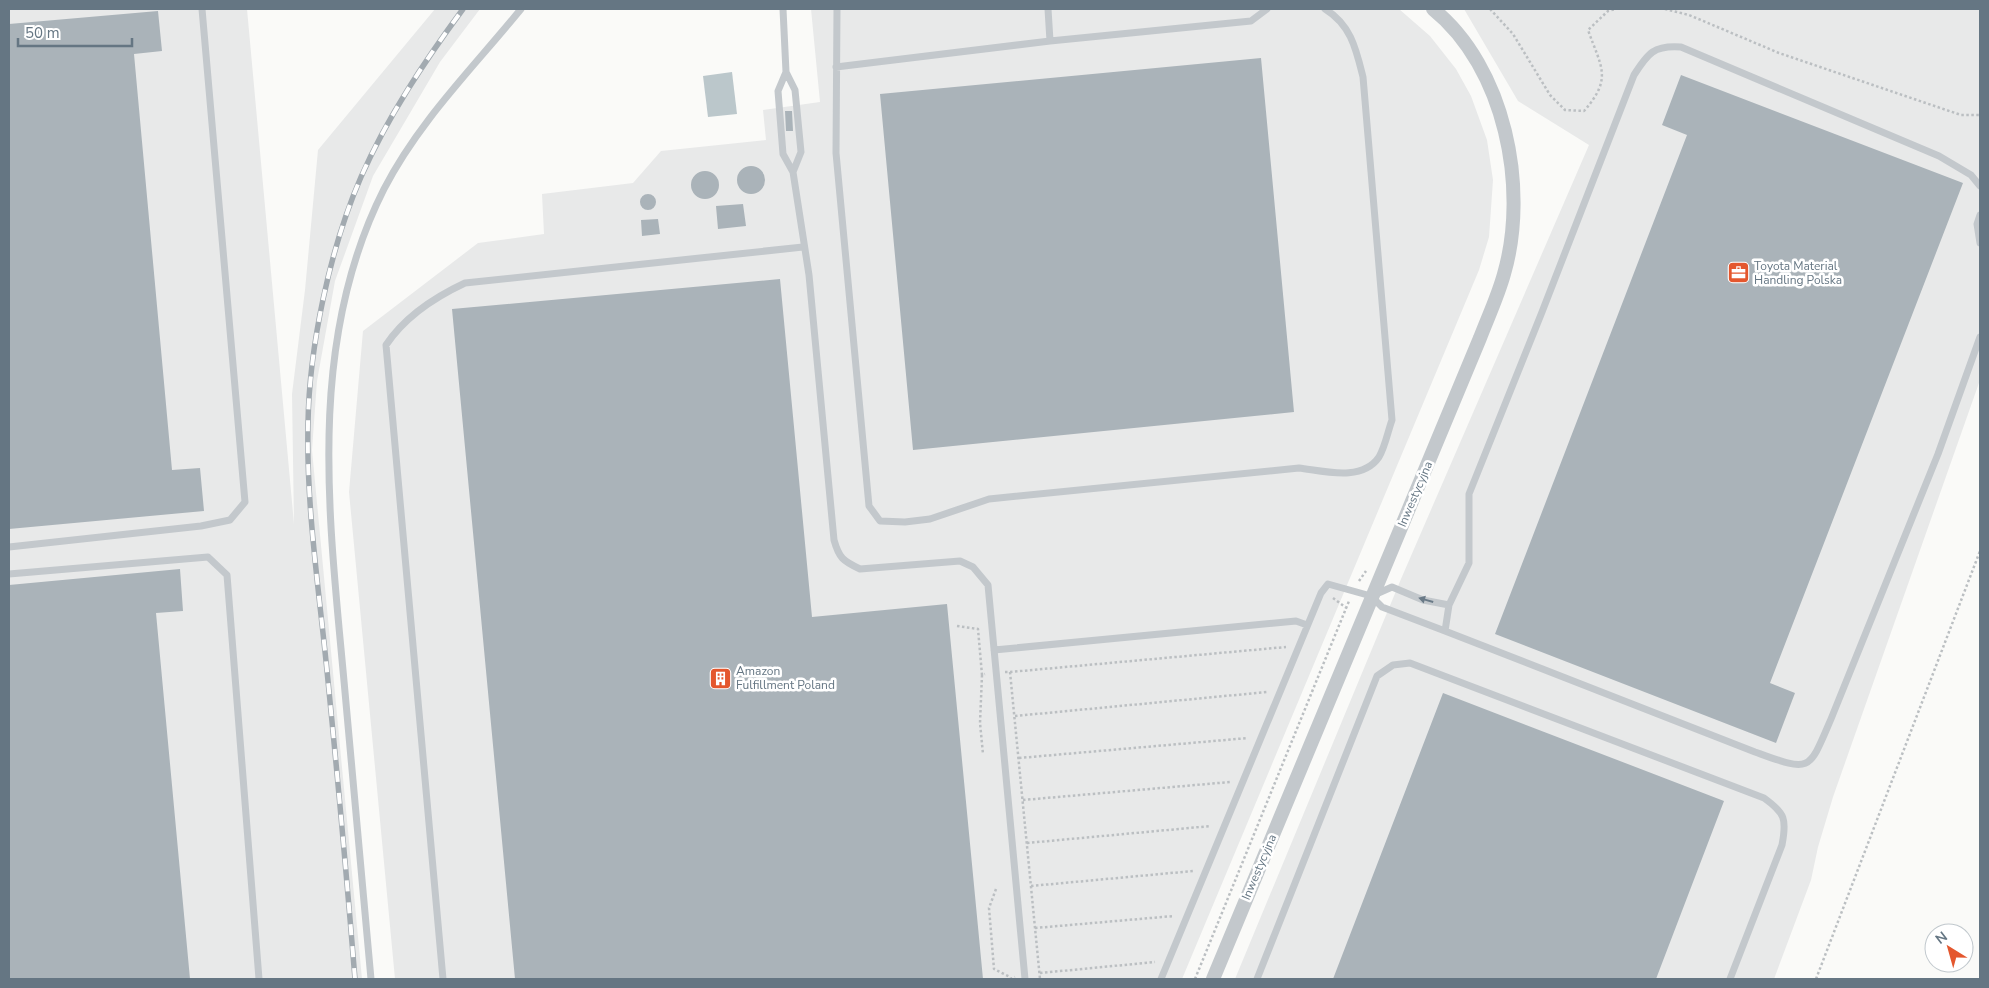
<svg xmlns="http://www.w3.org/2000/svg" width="1989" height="988" viewBox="0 0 1989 988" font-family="'Nunito Sans',sans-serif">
  <rect width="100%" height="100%" fill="#fafaf8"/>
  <path fill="#e8e9e9" d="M9,9H247L294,524L292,394L305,290L318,150L435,9H480L440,62L373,176L335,281L317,381L312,450L362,979H9Z
    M811,9H1399L1430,36L1456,69L1471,96L1487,140L1493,180L1489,237L1479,270L1182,979H395L349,492L363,331L478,243L544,234L542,194L633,183L661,151L766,140L763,110L820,102Z
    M1464,9H1980V380L1833,797L1818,847L1811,880L1774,979H1235L1401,579L1589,145L1518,101Z"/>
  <path fill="#bbc7cb" d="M732,72L737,114L708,117L703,76Z"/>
  <path fill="#aab3b9" d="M158,11L162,51L134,54L172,470L200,468L204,511L9,529V24Z
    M1261,58L1294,412L913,450L880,94Z
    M1681,75L1963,183L1770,683L1795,693L1776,743L1495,634L1687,135L1662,125Z
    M785,111H792L793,131H786Z
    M737 180a14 14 0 1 1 28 0a14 14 0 1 1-28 0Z
    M691 185a14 14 0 1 1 28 0a14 14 0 1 1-28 0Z
    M640 202a8 8 0 1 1 16 0a8 8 0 1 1-16 0Z
    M743,204L746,226L718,229L716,206Z
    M658,219L660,234L642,236L641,220Z
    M780,279L812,617L947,604L983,979H515L452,309Z
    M180,569L183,611L156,613L190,979H9V585Z
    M1443,693L1724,801L1656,979H1333Z"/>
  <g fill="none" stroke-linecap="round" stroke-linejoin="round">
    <path stroke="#bbbfc2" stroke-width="2.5" stroke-dasharray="2.5 2.5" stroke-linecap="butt" d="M1490,9L1513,34L1550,95L1565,110L1584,111C1613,78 1601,67 1588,30L1608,11L1616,9
      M1665,9L1689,15L1779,53L1961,115H1980
      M1359,581L1366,571
      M1333,598L1348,609
      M957,626L978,629L982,675L985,674
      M1005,672H1010L1040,979
      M1010,672L1286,647
      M982,675L980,723L983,754
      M1015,716L1267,692
      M1019,758L1248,738
      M1023,800L1230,782
      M1027,843L1211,826
      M1031,886L1193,871
      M996,889L989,908L994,969L1010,977
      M1035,928L1174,916
      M1040,973L1155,962
      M1010,979L1015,977
      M1195,979L1349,601
      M1816,979L1980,551"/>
    <path stroke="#c3c8cc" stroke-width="7" d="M783,9L786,72L795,90L801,152L793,172
      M837,9L836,153L869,506L880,521L905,522L930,519L989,499L1299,468C1324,471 1362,482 1379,457C1385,447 1388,431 1392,420L1363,77C1356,49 1351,25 1325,9
      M1048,9L1050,41
      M836,67L1050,41L1251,21L1267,9
      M786,72L778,91L783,154L793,172L809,275L834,540C839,558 843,561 860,569L960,561L973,567L988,585L1025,979
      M1980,186L1971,175L1939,156L1681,47C1654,45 1648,53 1634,75L1542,312L1469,494V563L1449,605L1445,631L1755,752C1811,772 1808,773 1831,719L1938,454L1980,337
      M1980,215L1977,224L1980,243
      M9,547L201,526L230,520L245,502L202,9
      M9,574L208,557L227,575L259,979
      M1374,595L1392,587L1423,600L1449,605
      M994,650L1296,621L1307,625
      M371,979C362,880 353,780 344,681C329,517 306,343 384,189C419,121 473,68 521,9
      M443,979L386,345C404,318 435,297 465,283L803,247
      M1161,979L1321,593L1328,584L1371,596L1382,607L1445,631
      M1257,979L1377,676L1393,665L1410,663L1764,798C1785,813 1787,819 1782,845L1730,979"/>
    <path stroke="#c3c8cc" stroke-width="14" d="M1213,979L1480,338C1488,317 1498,296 1504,274C1529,188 1505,67 1433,9"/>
    <defs>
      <path id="rail" d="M355,979C347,880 338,781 328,681C320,596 306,510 308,424C309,347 330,248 361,177C388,116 424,62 463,9"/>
    </defs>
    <use href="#rail" stroke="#a2aab0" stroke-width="5.5"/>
    <use href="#rail" stroke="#fff" stroke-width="4" stroke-dasharray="11" stroke-linecap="butt"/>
  </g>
  <defs><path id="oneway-solid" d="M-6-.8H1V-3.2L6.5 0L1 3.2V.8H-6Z" transform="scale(1.25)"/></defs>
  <use fill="#6a7a87" href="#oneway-solid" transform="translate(1426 600) rotate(-164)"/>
  <defs>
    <symbol id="office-square" viewBox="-11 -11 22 22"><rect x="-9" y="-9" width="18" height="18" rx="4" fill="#e4572e" stroke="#fff"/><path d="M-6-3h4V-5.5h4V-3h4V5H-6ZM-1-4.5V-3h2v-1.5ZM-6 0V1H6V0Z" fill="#fff"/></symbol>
    <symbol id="building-square" viewBox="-11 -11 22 22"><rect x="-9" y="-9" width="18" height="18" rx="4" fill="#e4572e" stroke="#fff"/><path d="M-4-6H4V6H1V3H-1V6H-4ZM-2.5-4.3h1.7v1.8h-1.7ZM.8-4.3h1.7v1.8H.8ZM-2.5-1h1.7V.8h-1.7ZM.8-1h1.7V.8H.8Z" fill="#fff"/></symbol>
  </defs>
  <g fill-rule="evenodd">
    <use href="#office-square" x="1726" y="260" width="25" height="25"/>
    <use href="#building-square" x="708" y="666" width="25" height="25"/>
  </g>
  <g text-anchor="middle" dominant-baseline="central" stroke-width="5" stroke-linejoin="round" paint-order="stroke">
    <g font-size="12" fill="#657683" stroke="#fff" text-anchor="start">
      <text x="1754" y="266">Toyota Material<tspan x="1754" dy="14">Handling Polska</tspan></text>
      <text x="736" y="671">Amazon<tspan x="736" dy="14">Fulfillment Poland</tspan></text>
    </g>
    <g font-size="12" fill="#657683" stroke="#fff">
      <text transform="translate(1415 494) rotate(-67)">Inwestycyjna</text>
      <text transform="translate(1259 867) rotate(-67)">Inwestycyjna</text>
    </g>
  </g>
  <rect width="1989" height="988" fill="none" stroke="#657683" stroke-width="20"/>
  <g transform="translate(1949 948) rotate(323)"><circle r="24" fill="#ffffff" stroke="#c1c8cd"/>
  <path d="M0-4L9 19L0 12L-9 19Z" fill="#e4572e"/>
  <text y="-8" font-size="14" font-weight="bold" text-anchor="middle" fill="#657683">N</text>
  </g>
  <path d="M18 38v8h114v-8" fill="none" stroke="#657683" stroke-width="2.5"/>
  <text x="25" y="38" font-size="15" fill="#657683" stroke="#ffffff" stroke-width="4" paint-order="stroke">50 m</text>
</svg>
